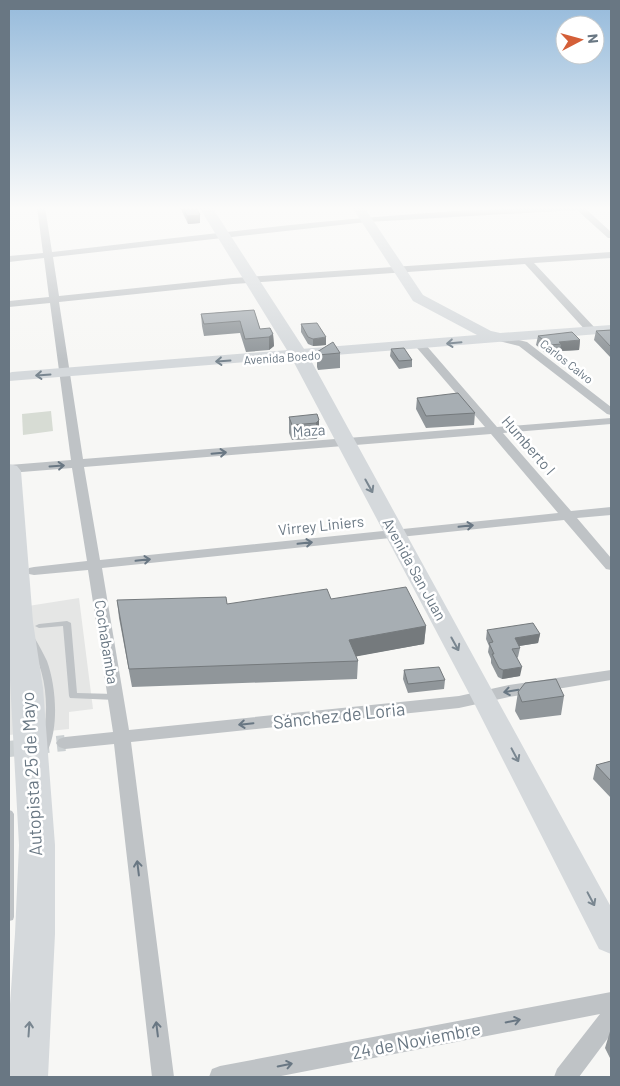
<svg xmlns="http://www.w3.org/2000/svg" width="620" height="1086" viewBox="0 0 620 1086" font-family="Barlow,sans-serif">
  <rect width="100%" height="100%" fill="#f7f7f5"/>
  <path fill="#e5e6e5" d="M79,598L93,709L69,712V729L9,735V609Z"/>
  <path fill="#d7dcd4" d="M51,411L53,431L23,435L22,414Z"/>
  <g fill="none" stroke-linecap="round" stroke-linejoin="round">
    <path stroke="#ccd1d3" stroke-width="16" stroke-dasharray="16 8" stroke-linecap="butt" d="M9,749L65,743"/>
    <path fill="#bfc3c6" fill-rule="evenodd" d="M67,621L71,623L77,693L115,694L118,695L119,697L118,699L115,700L70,698L69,696L63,626L39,628L35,626L39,624Z
      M31,636L34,637C39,645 43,653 47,661C56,686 59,726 48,750L45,751L42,750L41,748C50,710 48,673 27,639L28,637Z
      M9,810L12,811L14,814V917L13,920L9,921Z"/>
    <path fill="#bfc3c6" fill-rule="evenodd" d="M37,207H45L52,252C231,232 410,207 591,207L586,209L611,232V238H608L577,210L367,222L53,257L59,296L233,278L611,252V258L534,263L596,329V333H588L525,264L233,284L59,302L83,459L485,427L417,348L416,346L421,343L425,344L497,427L611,418V424L503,433L571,511L611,507V515L577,518L611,558V570L606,569L564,520L102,568L129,730L459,696L509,685L611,670V680L509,697L459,708L131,742L174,1077H152L114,744L65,749L59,747L56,743L59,739L65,737L113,732L88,570L34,575L29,574L27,571L29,568L34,567L87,561L72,468L9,473V465L71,460L50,303L9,307V301L49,297L44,258L9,262V256L43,253ZM491,434L558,513L100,560L84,467Z
      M503,336L527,342L611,407V415L607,414L519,346L499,341L498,339Z
      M611,992V1034L579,1077H554L557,1069L600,1014L276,1077H209L212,1069L220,1066Z"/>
    <path fill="#d5d9dc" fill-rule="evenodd" d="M352,207H364L423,295L491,331L500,333L611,325V333L9,381V373L12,372L477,335L413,301Z"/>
    <path fill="#d5d9dc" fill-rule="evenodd" d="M199,207H212L308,355L611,907V954L599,949L471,697L290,355Z"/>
    <path fill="#d5d9dc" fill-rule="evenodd" d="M9,464L17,466L21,471L33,622L43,688L55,845V934L48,1077H9V1018L15,934L19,845L9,662Z"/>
  </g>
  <path fill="#90969a" d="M180,207H196L200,223L188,224Z
    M254,310L260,329L273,334L274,346L269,350L246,352L240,333L204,336L202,326L201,314Z
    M301,324L326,345L313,346L308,344L301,332Z
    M611,330V358L594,340L596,331Z
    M538,336L580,340L579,350L560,351L559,354L548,355L536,345Z
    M391,349L412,360V367L399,369L390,356Z
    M317,352L340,353V368L318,370L317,367Z
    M417,398L475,413L474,425L426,428L416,409Z
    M289,417L319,420V436L316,439L292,440L289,433Z
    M331,599L426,626L424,644L356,656L358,661L357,679L132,687L119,618L117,600L227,604Z
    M487,630L540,634L538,643L519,646L520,648L518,657L517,658L520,676L502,679L498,677L491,663V659L488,652L489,646L486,639Z
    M404,670L445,680L444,689L408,693L403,679Z
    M518,692L564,696L561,715L520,720L515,711Z
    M611,761V798L593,779L596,765Z
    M611,1028V1060L605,1048Z"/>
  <path fill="#757a7d" d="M200,215V223L188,224L187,216Z
    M273,334L274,346L269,350V337Z
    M326,337V345L313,346V339Z
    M580,340L579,350L560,351L561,344L559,342Z
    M319,420V436L316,439V423Z
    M426,626L424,644L348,658L349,640Z
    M540,634L538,643L513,647L515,638Z
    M522,667L520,676L502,679L503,670Z"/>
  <path fill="#a7aeb3" stroke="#757a7d" d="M183,207H196L200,215L187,216Z
    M254,310L260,329L270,328L273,334L269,337L245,339L240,321L204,324L201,314Z
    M317,323L326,337L313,339L308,337L301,324Z
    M611,330V347L596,331Z
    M572,332L580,340L559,342L561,344L550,345L538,336Z
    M333,342L340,353L318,355L317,352Z
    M404,348L412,360L399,361L391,349Z
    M458,393L475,413L426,416L417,398Z
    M317,414L319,420L316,423L292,425L289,417Z
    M406,587L426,626L349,640L358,661L129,669L117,600L226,597L227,604L327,589L331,599Z
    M533,623L540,634L515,638L520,648L512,649L522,667L503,670L499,668L492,654H494L489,643L493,642L487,630Z
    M439,667L445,680L408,684L404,670Z
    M556,679L564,696L522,702L518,692L525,683Z
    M611,761V781L596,765Z"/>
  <defs><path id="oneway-shaft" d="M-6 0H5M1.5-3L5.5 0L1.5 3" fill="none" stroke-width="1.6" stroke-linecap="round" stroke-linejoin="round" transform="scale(1.25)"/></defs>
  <g stroke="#798690">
    <use href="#oneway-shaft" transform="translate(454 343) rotate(175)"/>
    <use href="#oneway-shaft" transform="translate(223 361) rotate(176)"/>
    <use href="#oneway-shaft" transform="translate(43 375) rotate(176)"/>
    <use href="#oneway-shaft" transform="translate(369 486) rotate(61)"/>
    <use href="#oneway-shaft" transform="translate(455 644) rotate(61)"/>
    <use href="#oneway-shaft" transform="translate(515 755) rotate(62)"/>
    <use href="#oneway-shaft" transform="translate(591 899) rotate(62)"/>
    <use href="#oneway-shaft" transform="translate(29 1029) rotate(-86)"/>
  </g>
  <g stroke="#697783">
    <use href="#oneway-shaft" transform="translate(219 453) rotate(-5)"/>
    <use href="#oneway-shaft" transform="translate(57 466) rotate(-4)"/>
    <use href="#oneway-shaft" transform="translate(466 526) rotate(-6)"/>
    <use href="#oneway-shaft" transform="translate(305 543) rotate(-6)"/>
    <use href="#oneway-shaft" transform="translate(143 560) rotate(-6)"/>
    <use href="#oneway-shaft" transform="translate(511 691) rotate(170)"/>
    <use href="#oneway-shaft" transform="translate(246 724) rotate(174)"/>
    <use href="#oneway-shaft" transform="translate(138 868) rotate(-97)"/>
    <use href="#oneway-shaft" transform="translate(513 1021) rotate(-11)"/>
    <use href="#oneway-shaft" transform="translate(157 1029) rotate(-97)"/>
    <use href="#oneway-shaft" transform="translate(285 1065) rotate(-11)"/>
  </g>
  <linearGradient id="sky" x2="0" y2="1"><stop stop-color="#95badb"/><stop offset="0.58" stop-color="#fbfbfa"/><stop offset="1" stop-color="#fbfbfa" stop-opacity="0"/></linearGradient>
  <rect width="620" height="359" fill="url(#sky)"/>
  <g text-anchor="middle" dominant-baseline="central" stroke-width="5" stroke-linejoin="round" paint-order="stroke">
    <g font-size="12" fill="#697783" stroke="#fff">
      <text transform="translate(282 357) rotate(-4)">Avenida Boedo</text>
      <text transform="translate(567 361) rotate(38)">Carlos Calvo</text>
    </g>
    <g font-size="15" fill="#697783" stroke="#fff">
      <text transform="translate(309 430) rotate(-4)">Maza</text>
      <text transform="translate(529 445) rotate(49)">Humberto I</text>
      <text transform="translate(321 525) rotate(-6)">Virrey Liniers</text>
      <text transform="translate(415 569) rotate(61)">Avenida San Juan</text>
      <text transform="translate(107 642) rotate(81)">Cochabamba</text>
    </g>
    <g font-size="18" fill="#697783" stroke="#fff">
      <text transform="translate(339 715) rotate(-6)">Sánchez de Loria</text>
      <text transform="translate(31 774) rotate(-93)">Autopista 25 de Mayo</text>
      <text transform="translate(416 1040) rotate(-11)">24 de Noviembre</text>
    </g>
  </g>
  <rect width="620" height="1086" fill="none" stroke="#697783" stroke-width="20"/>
  <g transform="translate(580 40) rotate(84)"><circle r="24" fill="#ffffff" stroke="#c3c9cd"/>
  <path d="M0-4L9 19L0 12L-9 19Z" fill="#d45f38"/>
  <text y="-8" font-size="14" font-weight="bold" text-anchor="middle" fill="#697783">N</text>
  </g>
</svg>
